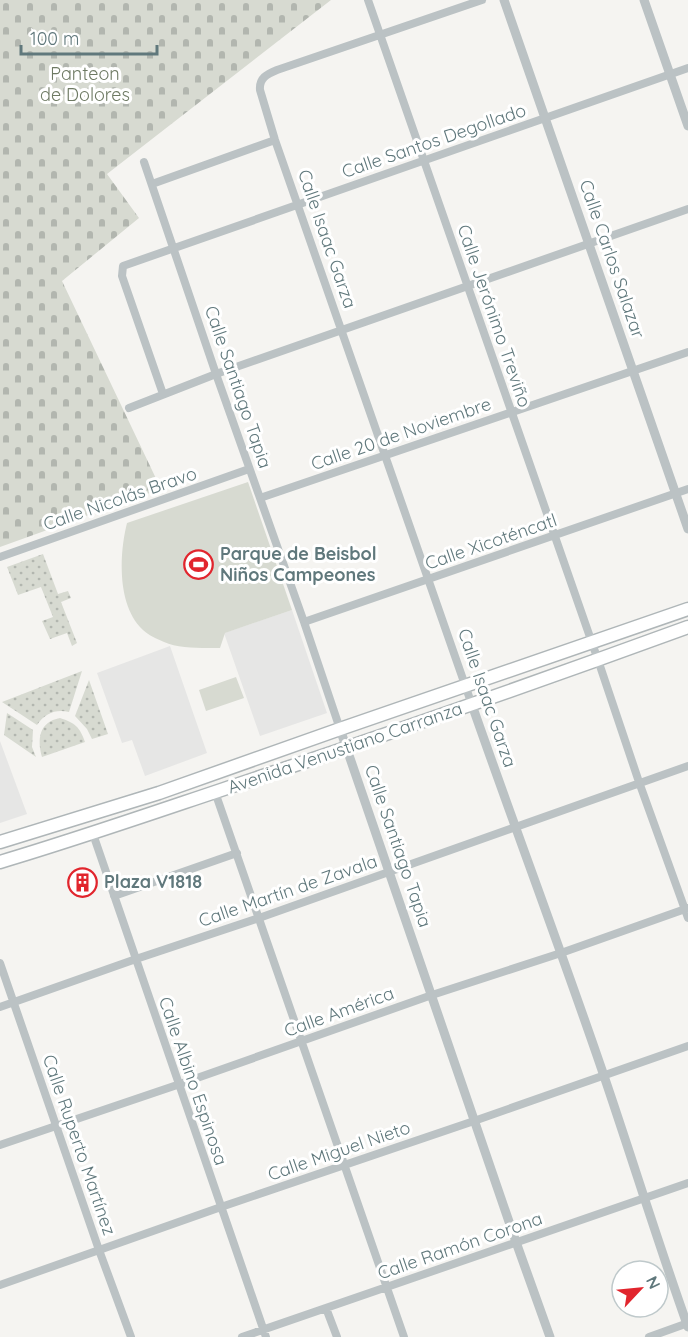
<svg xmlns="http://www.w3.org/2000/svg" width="688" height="1337" viewBox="0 0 688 1337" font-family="Quicksand,sans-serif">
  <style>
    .built { fill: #e6e6e5 }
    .grass { fill: url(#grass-dots) }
    .cemetery { fill: url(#cemetery-stones) }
    .pitch { fill: #d7dad1 }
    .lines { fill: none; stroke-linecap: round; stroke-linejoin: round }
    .primary-casing { stroke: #afb6b8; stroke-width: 15 }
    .minor { stroke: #bbc2c4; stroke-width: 8 }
    .tertiary { stroke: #bbc2c4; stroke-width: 9 }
    .primary { stroke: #fff; stroke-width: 12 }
    .labels { text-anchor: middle; stroke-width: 6; stroke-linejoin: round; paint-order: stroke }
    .park-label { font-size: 18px; fill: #6e7a63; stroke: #fff }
    .street-label { font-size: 18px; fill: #60787c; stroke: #fff }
    .poi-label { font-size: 18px; font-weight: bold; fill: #60787c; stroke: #fff; text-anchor: start }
  </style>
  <defs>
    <pattern id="grass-dots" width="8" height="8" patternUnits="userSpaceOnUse" patternTransform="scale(1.5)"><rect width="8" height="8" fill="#d7dad1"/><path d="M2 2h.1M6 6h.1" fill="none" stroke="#b2b6af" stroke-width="1.8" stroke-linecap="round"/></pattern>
    <pattern id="cemetery-stones" width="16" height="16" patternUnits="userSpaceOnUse" patternTransform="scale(1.5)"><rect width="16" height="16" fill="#d7dad1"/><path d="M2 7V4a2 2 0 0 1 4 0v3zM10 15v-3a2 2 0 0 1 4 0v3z" fill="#b2b6af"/></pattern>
  </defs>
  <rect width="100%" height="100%" fill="#f5f4f1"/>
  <path class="built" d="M292,610L327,713L260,736L224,633Z
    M170,646L207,753L145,776L132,740L122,743L97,673Z
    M0,741L27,814L0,823Z"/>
  <path class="grass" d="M43,554L58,594L68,591L71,598L61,602L77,643L72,646L67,633L50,639L42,621L53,617L41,587L18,595L7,567Z
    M82,671L69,712C56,709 45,713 37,725L2,702Z
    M89,680L108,734L92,739L87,729L75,716Z
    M7,713L33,730L32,747L36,757L4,735Z
    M60,718C75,723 80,727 85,742L42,757C37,739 39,722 60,718Z"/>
  <path class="cemetery" d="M0,0H331L107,174L139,218L62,281L161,489L0,547Z"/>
  <path class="pitch" d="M248,482L292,610L225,633L220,648C203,648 179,649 164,642C157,639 148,635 143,630C117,606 119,555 127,523Z
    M236,677L244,698L206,711L199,690Z"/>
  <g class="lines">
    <defs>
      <path id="primary" d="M0,842L159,793L340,729L688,609
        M0,862C81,838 161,810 242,783C391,733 540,681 688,627"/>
    </defs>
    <use href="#primary" class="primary-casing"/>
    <path class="minor" d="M368,0L598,660L639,782L688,918
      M144,162L216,374L304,622L340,729
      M152,184L275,140
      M163,394L122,276L123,266L688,68
      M129,408L216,374L688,209
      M260,498L688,352
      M0,557L249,469
      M304,622L688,489
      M472,705L275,140L260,90C259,78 267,74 277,70L482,0
      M215,792L404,1337
      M93,834L266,1337
      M114,896L237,853
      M0,963L99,1250L131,1337
      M0,1007L136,959L259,918L688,766
      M0,1145L180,1084L432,995L561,953L688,908
      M0,1285L221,1207L474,1121L688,1046
      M326,1308L337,1337
      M242,1337L688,1183
      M649,1337L688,1323"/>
    <path class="tertiary" d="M504,0L688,529
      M644,0L688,126
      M472,705C515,828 561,950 603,1073C632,1158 658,1243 688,1327
      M340,729L516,1242L550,1337"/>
    <use href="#primary" class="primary"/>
  </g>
  <defs>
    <symbol id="stadium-ring" viewBox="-11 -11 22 22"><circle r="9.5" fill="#fff" stroke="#e1252d" stroke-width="1.5"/><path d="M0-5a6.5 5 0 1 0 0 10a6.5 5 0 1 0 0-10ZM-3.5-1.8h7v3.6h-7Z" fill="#e1252d"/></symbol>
    <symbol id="building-ring" viewBox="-11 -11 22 22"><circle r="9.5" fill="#fff" stroke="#e1252d" stroke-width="1.5"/><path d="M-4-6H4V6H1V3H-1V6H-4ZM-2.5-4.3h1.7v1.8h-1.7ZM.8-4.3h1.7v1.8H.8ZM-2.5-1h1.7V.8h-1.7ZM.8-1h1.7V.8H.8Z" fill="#e1252d"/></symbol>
  </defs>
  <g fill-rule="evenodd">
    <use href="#stadium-ring" x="182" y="548" width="33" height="33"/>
    <use href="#building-ring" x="66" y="866" width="33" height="33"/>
  </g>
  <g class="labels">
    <g class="park-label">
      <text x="85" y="80">Panteon<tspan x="85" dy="21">de Dolores</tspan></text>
    </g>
    <g class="street-label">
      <text transform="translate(434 141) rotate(-19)" y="6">Calle Santos Degollado</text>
      <text transform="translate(327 239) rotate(71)" y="6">Calle Isaac Garza</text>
      <text transform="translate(612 259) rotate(71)" y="6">Calle Carlos Salazar</text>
      <text transform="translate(494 316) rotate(71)" y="6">Calle Jerónimo Treviño</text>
      <text transform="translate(238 387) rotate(71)" y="6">Calle Santiago Tapia</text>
      <text transform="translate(401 434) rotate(-19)" y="6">Calle 20 de Noviembre</text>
      <text transform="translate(120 499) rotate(-19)" y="6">Calle Nicolás Bravo</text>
      <text transform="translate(491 542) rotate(-19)" y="6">Calle Xicoténcatl</text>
      <text transform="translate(487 698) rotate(71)" y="6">Calle Isaac Garza</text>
      <text transform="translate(345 748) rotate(-19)" y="6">Avenida Venustiano Carranza</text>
      <text transform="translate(398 846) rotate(71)" y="6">Calle Santiago Tapia</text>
      <text transform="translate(288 891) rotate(-19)" y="6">Calle Martín de Zavala</text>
      <text transform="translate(339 1012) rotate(-20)" y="6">Calle América</text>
      <text transform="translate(193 1081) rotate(71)" y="6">Calle Albino Espinosa</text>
      <text transform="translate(79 1145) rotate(71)" y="6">Calle Ruperto Martínez</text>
      <text transform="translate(339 1151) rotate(-19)" y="6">Calle Miguel Nieto</text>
      <text transform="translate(460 1246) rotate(-19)" y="6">Calle Ramón Corona</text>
    </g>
    <g class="poi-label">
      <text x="220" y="560">Parque de Beisbol<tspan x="220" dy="21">Niños Campeones</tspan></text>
      <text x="104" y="888">Plaza V1818</text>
    </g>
  </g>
  <g transform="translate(640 1289) rotate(64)"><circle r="28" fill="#ffffff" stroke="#bfc9cb" stroke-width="1.5"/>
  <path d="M0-4.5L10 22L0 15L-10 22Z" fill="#e1252d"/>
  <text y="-9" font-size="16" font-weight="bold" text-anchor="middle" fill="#60787c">N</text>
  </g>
  <path d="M21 45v9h136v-9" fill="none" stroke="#60787c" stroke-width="3"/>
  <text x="30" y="45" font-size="18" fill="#60787c" stroke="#ffffff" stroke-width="4.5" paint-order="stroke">100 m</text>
</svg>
